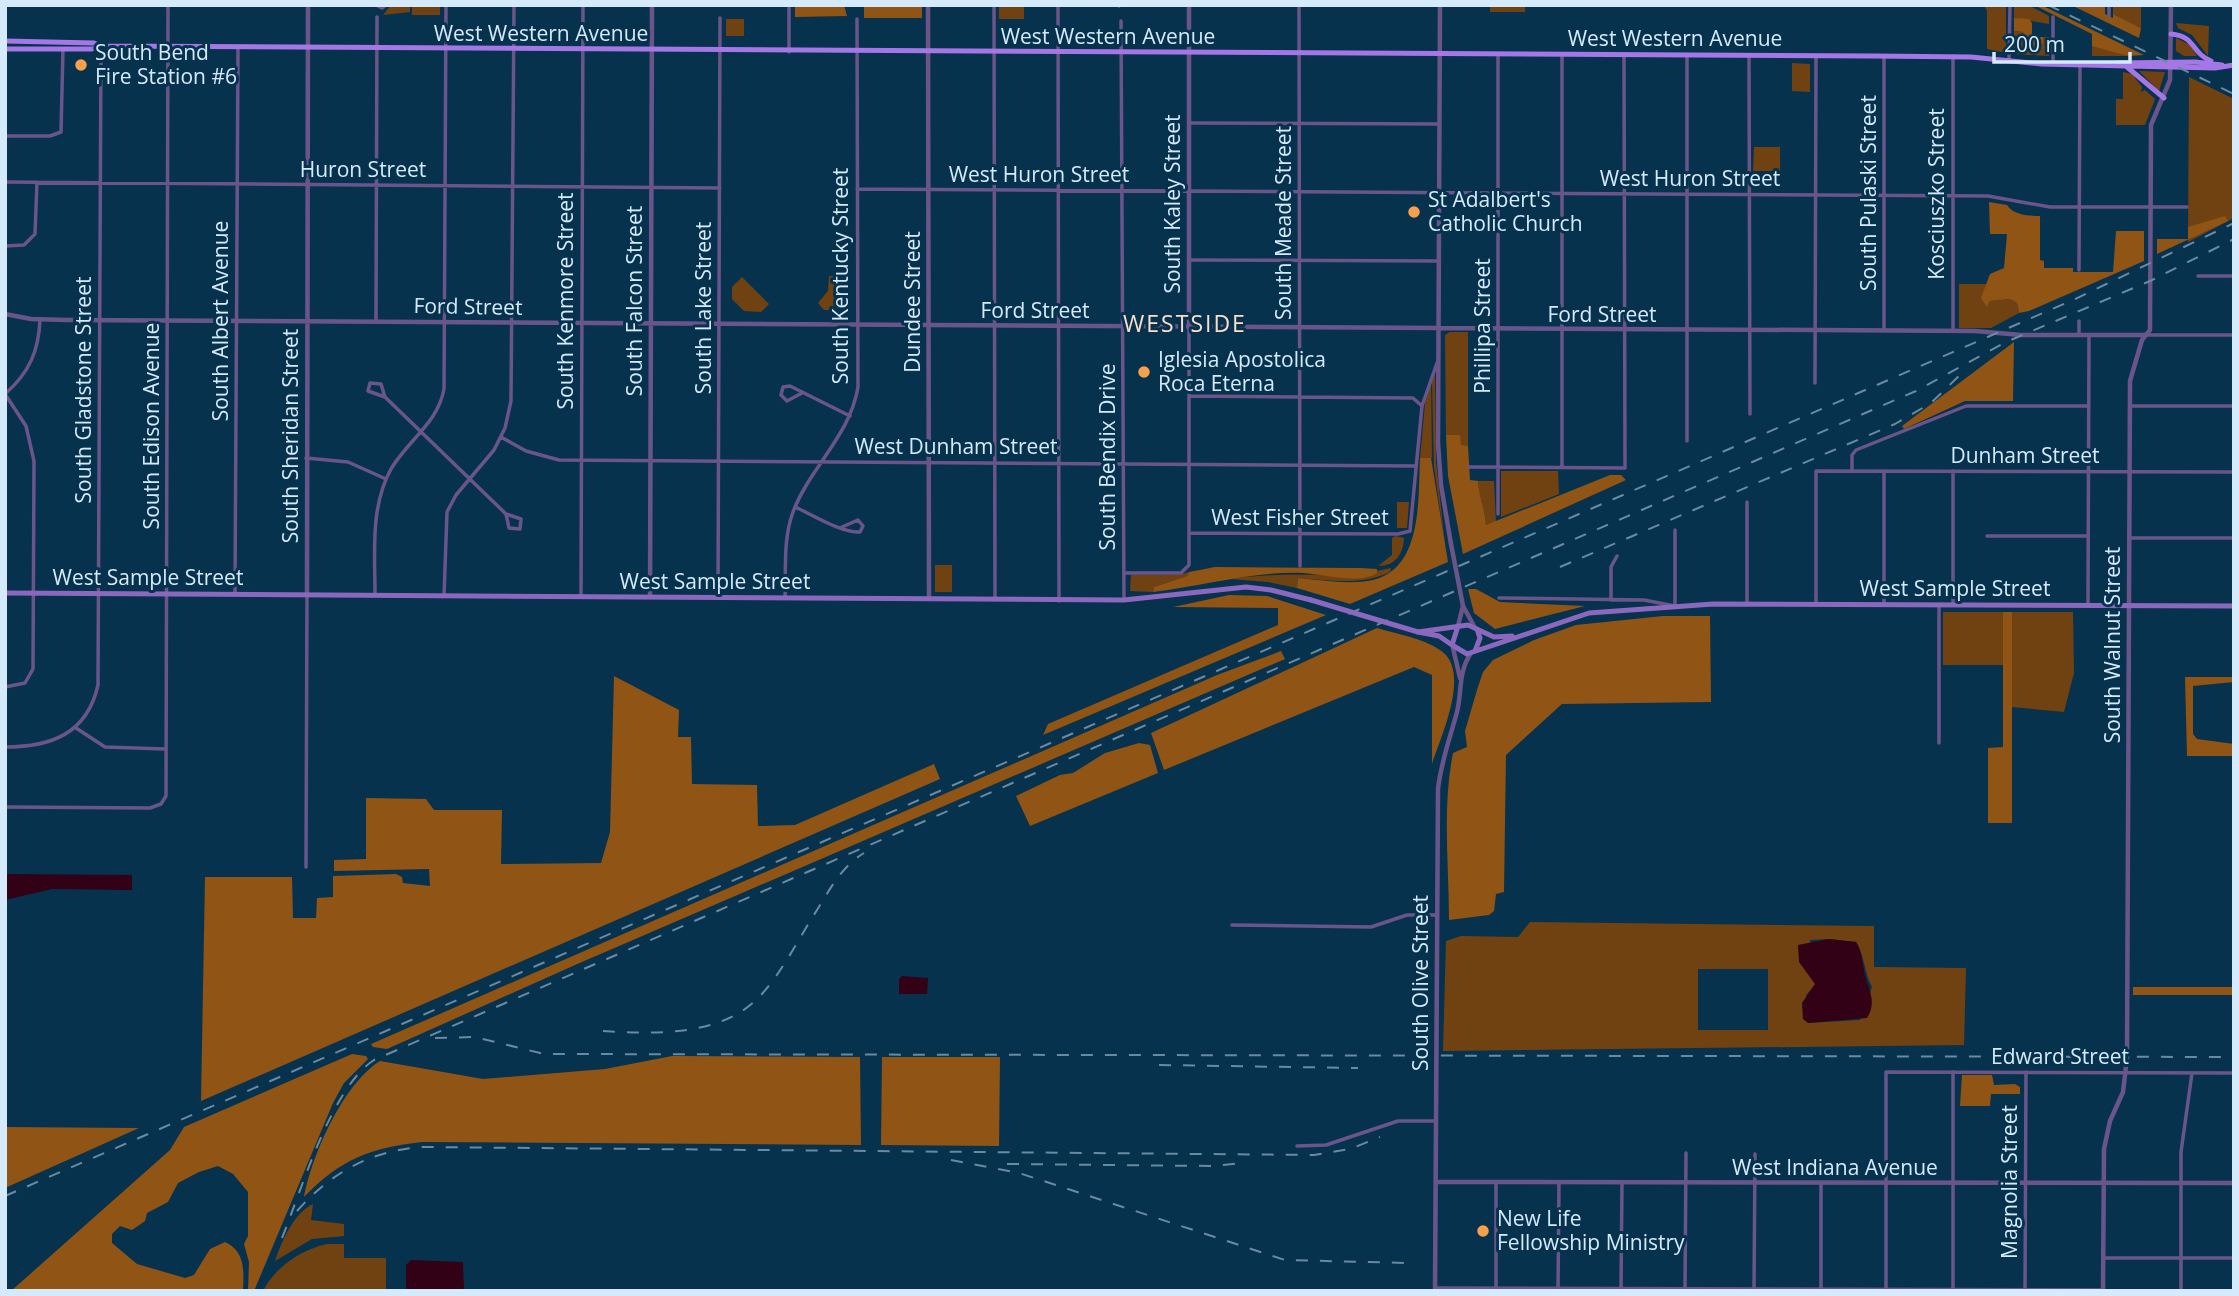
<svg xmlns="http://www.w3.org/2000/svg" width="2239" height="1296" viewBox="0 0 2239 1296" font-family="'Open Sans',sans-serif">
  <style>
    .green { fill: #714211; fill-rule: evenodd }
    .forest { fill: #905414 }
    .water { fill: #320115 }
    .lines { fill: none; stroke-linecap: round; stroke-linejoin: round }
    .minor { stroke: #6a558b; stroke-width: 3.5 }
    .tertiary { stroke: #6a558b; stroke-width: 4.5 }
    .secondary { stroke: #8b68be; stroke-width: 5 }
    .primary { stroke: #a576e6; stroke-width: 5 }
    .rail { stroke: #6a8aa1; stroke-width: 2; stroke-dasharray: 12 12; stroke-linecap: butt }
    .tertiary-bridge { stroke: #6a558b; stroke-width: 4.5 }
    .secondary-bridge { stroke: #8b68be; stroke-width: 5 }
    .poi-dot { fill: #f9a04c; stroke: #07324d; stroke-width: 2.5 }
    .labels { text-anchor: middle; stroke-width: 6; stroke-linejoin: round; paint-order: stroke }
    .street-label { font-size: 21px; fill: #d5eafb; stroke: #07324d }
    .poi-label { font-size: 21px; fill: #d5eafb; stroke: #07324d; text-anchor: start }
    .neighbourhood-label { font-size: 23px; letter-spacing: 2px; fill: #f9dfca; stroke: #07324d }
  </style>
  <rect width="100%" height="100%" fill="#07324d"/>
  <path class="green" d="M391,5H410V12L383,15Z
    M412,5H440V15H412Z
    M999,5H1024V19H999Z
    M1490,5H1525V12H1490Z
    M1984,5H2006V53L1987,49V11Z
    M2014,5H2028L2049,16V24L2014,18Z
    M2113,5H2141V28L2113,14Z
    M726,19H744V36H726Z
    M2176,23L2209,26L2208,56L2192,35L2178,28Z
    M2014,31L2023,32V42L2043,44V37H2049V56L2014,54Z
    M2176,38L2190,45L2197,56H2184L2176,51Z
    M2092,46C2103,46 2117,52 2128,56H2092Z
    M1792,63L1810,64V92L1792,91Z
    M2139,71L2165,72L2159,91Z
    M2123,72L2132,74L2142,87L2141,92L2145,90L2155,99L2145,125H2116V99H2123Z
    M2189,77L2234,99V218L2188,242Z
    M1754,147H1780V171H1753Z
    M829,276H842V303L835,310H824L818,303L828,291Z
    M742,277L769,304L761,312L744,311L732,299V287Z
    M1959,284H1988L1987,307L1990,301L2010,299L2017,303L2019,313L1991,328H1959Z
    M1450,332H1468V446H1461L1459,435H1446L1445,335Z
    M1435,373L1436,462L1445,545L1434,467L1432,382Z
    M1431,383L1432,458H1420L1425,404Z
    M1501,471H1558L1559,494L1501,517Z
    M1478,481H1494L1496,523L1486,525C1485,507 1479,499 1478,481Z
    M1397,502H1409L1407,528H1397Z
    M1395,536L1404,538C1403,555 1395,566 1378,566L1392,555V538Z
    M935,565H952V592H935Z
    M1391,568L1390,572C1361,586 1330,580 1298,578L1297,588L1268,582L1231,579C1285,570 1343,580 1391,568Z
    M1189,572L1187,576L1154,587L1153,592L1130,591L1131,575H1179Z
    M1943,612H2003V665H1943Z
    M2012,612H2073L2074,673L2064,712L2012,707Z
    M1530,922L1874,926V967L1966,968L1964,1045L1443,1051L1446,941L1461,936L1518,937ZM1829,939L1856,942C1865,957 1864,972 1872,987L1860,1020L1808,1023L1806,995L1815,985L1810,940ZM1698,969H1768V1030H1698Z
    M313,1204L311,1220L344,1224V1236L312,1239L275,1261C282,1241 293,1214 313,1204Z
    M327,1244H344V1258H386V1291H263C276,1266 301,1250 327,1244Z"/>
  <path class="forest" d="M795,5H844L847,16L795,17Z
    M922,5V18H864V7Z
    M2034,5H2041L2144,55L2128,56L2092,46V34Z
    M2071,5H2105V14L2113,18V14L2141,28L2139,38Z
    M2014,18L2029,19L2032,23V37H2043V44L2026,45L2023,32L2014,31Z
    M1989,202L2007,205C2013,215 2029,216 2040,216V260L2044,261V268H2073V272H2113L2116,231H2144V261L2029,311L2019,313L2017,303L2010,299L1990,301L1987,307L1981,298L1990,274L2004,268L2007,234H1990Z
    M2225,216L2228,221L2157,254V239H2188V227Z
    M2014,342L2013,401H1965L1904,429L1902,426Z
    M1446,435H1460L1461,445L1468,446L1470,480L1478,481C1479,497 1485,508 1486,525L1610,475H1621L1626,480L1463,554L1448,476Z
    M1420,458H1431L1448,562L1350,604L1297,588L1298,578C1322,580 1349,585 1373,580C1423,568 1418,498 1420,458Z
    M1215,567L1361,568L1377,569V573C1359,585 1324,574 1303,573C1253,571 1203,586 1153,592L1154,587L1187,576L1189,572Z
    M1468,589H1476L1500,602L1585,606L1495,629L1474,613Z
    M1229,595L1267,596L1326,615L1043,735L1048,724L1278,625V608L1173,607Z
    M2003,612H2012V823H1988V748L2003,747Z
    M1663,616H1710L1711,702L1562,704L1506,755L1504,892L1496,894L1494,911L1489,915L1449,920C1449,865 1442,807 1453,753L1467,747L1465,731L1477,690L1483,672L1493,660L1534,640L1576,625Z
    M1377,628C1397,634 1422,638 1440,650C1472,670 1441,736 1432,764V675L1414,667L1164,770L1151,733Z
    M1281,651L1285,659L575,965L387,1049L373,1047L371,1044L1217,675Z
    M614,676L679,710L678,737H691L692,784L757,785L758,826L795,825L934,764L940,779L201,1101L205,877H292L293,918H316L317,898L333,897V876L396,874L402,877L403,883L430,886L429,869L334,871V860L366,859V798L426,799L434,810H502L501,864L601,863L610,832Z
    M2185,677H2234V682L2193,686V734L2197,739L2234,744V756H2187Z
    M1139,743L1150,745L1158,773L1030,826L1016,796L1060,775L1073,773L1105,753Z
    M2133,987H2234V995H2133Z
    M352,1054L366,1056L368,1059L344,1083L333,1103L254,1291H248L249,1262L244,1244L248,1236V1192L233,1174L218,1166L199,1172L178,1183L168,1202L147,1213L145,1221L132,1230L120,1226L112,1234V1243L137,1264L185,1278L194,1275L210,1249L225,1242C245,1251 244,1270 243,1291H11L170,1150L184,1127Z
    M672,1056L860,1057L861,1145L422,1142C370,1148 341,1159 304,1197C312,1155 343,1084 380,1061L483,1079L605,1069Z
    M882,1057H1000L999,1146L881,1145Z
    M1962,1075H1992L1994,1085L2015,1084L2020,1087V1094H1991L1990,1106H1960Z
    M5,1127L139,1128L5,1188Z"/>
  <path class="water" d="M5,874L132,875V890L52,889L5,900Z
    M1829,939L1856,942C1863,953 1862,963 1865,975C1869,990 1877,1002 1867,1018L1808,1023L1803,1019L1802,1003L1815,984L1799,962L1798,945Z
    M902,976L928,978L927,994H899V979Z
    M411,1260L463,1262L464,1291H406V1265Z"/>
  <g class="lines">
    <path class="minor" d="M376,5L382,8L386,5
      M994,5L995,598
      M1058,5L1059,601
      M1299,5L1300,566
      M1119,6L1120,5
      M2109,16V5
      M1121,21L1124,600
      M789,52V5
      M1687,55V441
      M1749,55L1750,414
      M2009,61L2010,5
      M2053,63V17
      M1189,123L1439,124
      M5,136H50L61,132L63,49
      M5,182L720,188
      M857,189L1988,196L2050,207H2187
      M5,246L24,245L35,234L37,182
      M1189,260L1439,261
      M2079,270L2080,64
      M2198,276H2234
      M376,322L377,17
      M1884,330V56
      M1953,331V56
      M2079,335V321
      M2145,335H2234
      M1815,383L1816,57
      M802,393L787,401L781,395L783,387L790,386L850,416
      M5,394L26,426L34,461L33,669L25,683L5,687
      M5,394C29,373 39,351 40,319
      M1190,396L1413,398L1422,406
      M385,397L368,391L370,383L381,384L385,397L506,514L521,519L520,529L509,528L506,514
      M2130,406H2234
      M501,437L526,451L559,460L1416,466
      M306,458L348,462L386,479
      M1469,467L1625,468L1624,54
      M1562,468V54
      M1852,471V455L1856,450L1966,406H2089
      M1953,471V605
      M1747,502V604
      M795,507C813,515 841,533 860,532L863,526L858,520L842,527
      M1498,514V54
      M1189,533L1398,534L1410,531L1422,406L1437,363
      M1987,536H2088
      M2129,538H2234
      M1124,573H1181L1189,565V328
      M235,594L238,48
      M375,595C375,553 370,507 391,469C408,440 438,423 444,389L446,5
      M444,596L447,512L456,495L494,450L505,428L511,401L514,5
      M581,597L583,5
      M718,598L720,18
      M785,598C786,569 783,539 793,512C810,467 850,436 858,387L857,19
      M1499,598L1644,600L1675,606V530
      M1611,600V567L1617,556
      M1816,604V471L2234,472
      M1884,604V471
      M1939,605V743
      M2088,605L2089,336
      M76,728L105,747L165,749
      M5,747C51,747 87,734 98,685L101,46
      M5,807L150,808L161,804L166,796L168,5
      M306,867L307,595
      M1232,925L1371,927L1407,915H1437
      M1297,1146L1326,1145L1398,1121H1436
      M2103,1258H2234
      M1435,1288L2103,1290
      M1496,1289V1182
      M1621,1289L1622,1183
      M1754,1289L1755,1154
      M1821,1289V1183
      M1953,1290V1072
      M1558,1291L1559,1182
      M1685,1291L1686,1153
      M1886,1291V1072L2234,1073
      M2025,1291L2026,1072
      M2181,1291V1152L2192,1073"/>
    <path class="tertiary" d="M928,5L929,599
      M1189,5V328
      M1440,5L1438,443L1441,485L1451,544
      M5,314L31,319L67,320L1975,331L2021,335H2145
      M307,595L308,5
      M650,597L652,5
      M1463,606L1474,626
      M1458,626L1463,606
      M1453,648L1460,678
      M1436,1182L2234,1183
      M1435,1291L1438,789C1441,762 1450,738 1457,712C1462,692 1458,672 1471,653
      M2103,1291L2104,1149L2110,1121L2123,1092L2127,1058L2130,381L2142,340L2150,330L2151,125L2170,80L2171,5"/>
    <path class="secondary" d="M5,593L1124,600L1246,587L1271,590L1311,600
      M1458,626L1452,645L1467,654L1589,613L1713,604L2234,606
      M1418,632L1468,625L1494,637L1512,636
      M1418,632L1439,636L1452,645
      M1475,651L1480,638L1477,629"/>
    <path class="primary" d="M2171,34C2196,36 2191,53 2211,61
      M5,41L94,43L101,46
      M5,49H92L101,46L1874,56L1971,57L2042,64L2215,68L2234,65
      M2117,63L2195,62L2222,65
      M2127,67L2164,98"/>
    <path class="rail" d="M2048,5L2234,94
      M1560,567L1895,424L1931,403L1963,372
      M603,1031C655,1034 723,1037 761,995C783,971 799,938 817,910C830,889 842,866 864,853
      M435,1038L475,1037L544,1054L2234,1057
      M1159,1065L1358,1068
      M951,1160L1019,1173L1285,1260L1408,1263
      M1007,1164L1213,1166L1241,1163
      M5,1196L2073,300L2234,223
      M297,1211C332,1172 370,1151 422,1147L1314,1155L1350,1149L1380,1137
      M282,1238C302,1189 331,1088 374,1060L1916,391L2006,342L2150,281L2234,239"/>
    <path class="tertiary-bridge" d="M1451,544L1463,606"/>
    <path class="secondary-bridge" d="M1311,600L1418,632"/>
  </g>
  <g class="poi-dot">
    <circle cx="81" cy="65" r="7"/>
    <circle cx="1414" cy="212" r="7"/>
    <circle cx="1144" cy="372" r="7"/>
    <circle cx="1483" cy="1231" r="7"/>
  </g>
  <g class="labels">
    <g class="street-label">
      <text x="541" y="41">West Western Avenue</text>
      <text x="1108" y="44">West Western Avenue</text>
      <text x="1675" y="46">West Western Avenue</text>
      <text x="363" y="177">Huron Street</text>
      <text x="1039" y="182">West Huron Street</text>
      <text x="1690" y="186">West Huron Street</text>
      <text transform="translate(1869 193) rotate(-90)" y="7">South Pulaski Street</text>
      <text transform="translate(1937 194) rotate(-90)" y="7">Kosciuszko Street</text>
      <text transform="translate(1173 204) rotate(-90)" y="7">South Kaley Street</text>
      <text transform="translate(1284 223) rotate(-90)" y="7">South Meade Street</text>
      <text transform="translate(841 276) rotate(-90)" y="7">South Kentucky Street</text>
      <text transform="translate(566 301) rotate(-90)" y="7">South Kenmore Street</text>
      <text transform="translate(635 301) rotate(-90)" y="7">South Falcon Street</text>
      <text transform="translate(913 302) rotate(-90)" y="7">Dundee Street</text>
      <text transform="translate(468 307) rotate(1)" y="7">Ford Street</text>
      <text transform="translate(704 308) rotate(-90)" y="7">South Lake Street</text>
      <text x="1035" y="318">Ford Street</text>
      <text x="1602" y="322">Ford Street</text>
      <text transform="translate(221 321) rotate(-90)" y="7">South Albert Avenue</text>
      <text transform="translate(1483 326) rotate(-90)" y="7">Phillipa Street</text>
      <text transform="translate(84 390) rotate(-90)" y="7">South Gladstone Street</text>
      <text transform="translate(152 426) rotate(-90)" y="7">South Edison Avenue</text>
      <text transform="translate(291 436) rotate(-90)" y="7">South Sheridan Street</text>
      <text x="956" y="454">West Dunham Street</text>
      <text x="2025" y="463">Dunham Street</text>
      <text transform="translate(1108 457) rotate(-90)" y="7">South Bendix Drive</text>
      <text x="1300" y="525">West Fisher Street</text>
      <text x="148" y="585">West Sample Street</text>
      <text x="715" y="589">West Sample Street</text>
      <text x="1955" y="596">West Sample Street</text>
      <text transform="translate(2113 645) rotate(-90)" y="7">South Walnut Street</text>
      <text transform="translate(1421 983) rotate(-90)" y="7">South Olive Street</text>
      <text x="2060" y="1064">Edward Street</text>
      <text x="1835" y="1175">West Indiana Avenue</text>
      <text transform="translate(2010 1182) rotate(-90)" y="7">Magnolia Street</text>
    </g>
    <g class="poi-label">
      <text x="95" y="60">South Bend<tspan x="95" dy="24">Fire Station #6</tspan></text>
      <text x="1428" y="207">St Adalbert's<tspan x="1428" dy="24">Catholic Church</tspan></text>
      <text x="1158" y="367">Iglesia Apostolica<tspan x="1158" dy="24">Roca Eterna</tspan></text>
      <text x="1497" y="1226">New Life<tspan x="1497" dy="24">Fellowship Ministry</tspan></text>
    </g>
    <g class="neighbourhood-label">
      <text x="1185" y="332">WESTSIDE</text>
    </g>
  </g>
  <rect width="2239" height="1296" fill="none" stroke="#d5eafb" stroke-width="14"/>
  <path d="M1994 52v10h136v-10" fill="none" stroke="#d5eafb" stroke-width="3.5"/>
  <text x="2004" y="52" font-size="21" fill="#d5eafb" stroke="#07324d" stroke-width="5" paint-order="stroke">200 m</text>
</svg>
